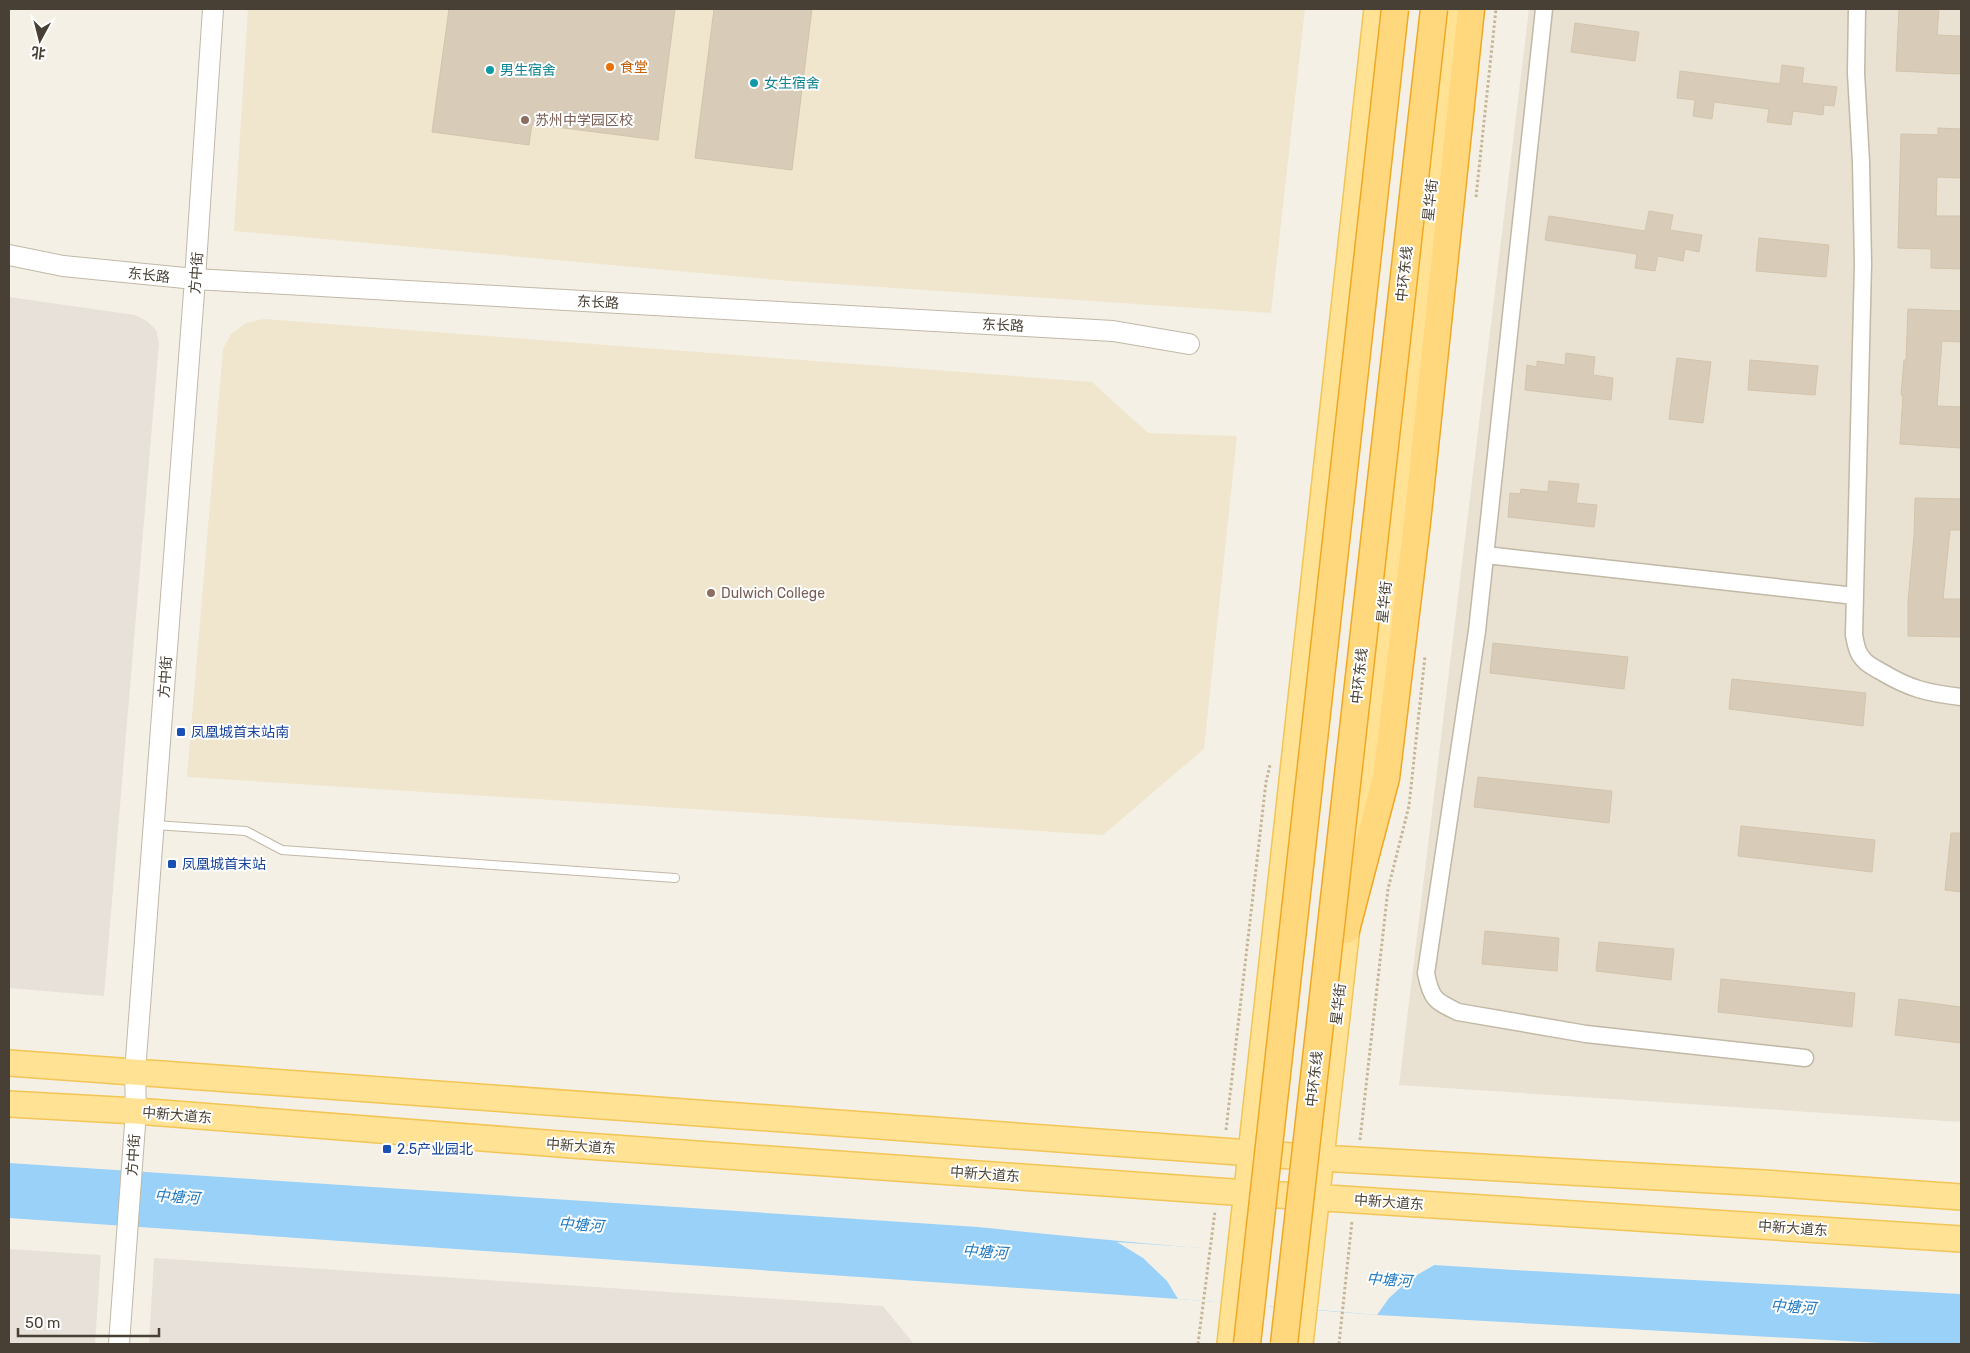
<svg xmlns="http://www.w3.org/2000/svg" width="1970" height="1353" viewBox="0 0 1970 1353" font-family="Rubik,'Noto Sans SC',sans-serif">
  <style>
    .residential { fill: #e9e2d2 }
    .industrial { fill: #e7e1da }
    .education { fill: #efe6cd }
    .water { fill: #9ad1f9 }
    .pier { fill: #f5f0e5 }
    .building { fill: #d8ccb9; stroke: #d3c4ab }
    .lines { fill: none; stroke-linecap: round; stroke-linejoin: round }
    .service-casing { stroke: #c1b8a6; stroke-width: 10 }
    .minor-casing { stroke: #c1b8a6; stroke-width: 19 }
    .tertiary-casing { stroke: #c1b8a6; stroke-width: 22 }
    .primary-casing { stroke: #f2c556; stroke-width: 28 }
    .trunk-casing { stroke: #efa824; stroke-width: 29 }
    .path { stroke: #c5b596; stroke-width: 3; stroke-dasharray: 2.5 2.5; stroke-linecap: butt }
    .service { stroke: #fff; stroke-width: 8 }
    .minor { stroke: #fff; stroke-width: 16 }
    .tertiary { stroke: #fff; stroke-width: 20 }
    .primary { stroke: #ffe294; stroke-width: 25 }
    .trunk { stroke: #ffd87d; stroke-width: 26 }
    .trunk-bridge-casing { stroke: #efa824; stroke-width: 29; stroke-linecap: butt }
    .trunk-bridge { stroke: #ffd87d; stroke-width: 26 }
    .food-dot { fill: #e8710a; stroke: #fff; stroke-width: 2 }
    .culture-dot { fill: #0f9aa8; stroke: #fff; stroke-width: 2 }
    .education-dot { fill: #8d6e63; stroke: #fff; stroke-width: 2 }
    .transit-dot { fill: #1a4fb4; stroke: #fff; stroke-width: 2 }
    .labels { text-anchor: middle; stroke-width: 4; stroke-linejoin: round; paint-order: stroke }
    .food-label { font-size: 14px; fill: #c56008; stroke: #fff; text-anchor: start }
    .culture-label { font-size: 14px; fill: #0d838f; stroke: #fff; text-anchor: start }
    .education-label { font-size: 14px; fill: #785e54; stroke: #fff; text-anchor: start }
    .street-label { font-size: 14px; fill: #484034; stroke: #fff }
    .transit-label { font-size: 14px; fill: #164399; stroke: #fff; text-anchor: start }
    .water-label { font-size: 15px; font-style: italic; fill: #207ac0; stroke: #fff }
  </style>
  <rect width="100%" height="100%" fill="#f5f0e5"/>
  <path class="residential" d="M1529,9H1961V1122L1399,1085Z"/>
  <path class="industrial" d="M9,297L135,315L147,321L156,330L159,343L104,996L9,988Z
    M9,1249L101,1255L95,1344H9Z
    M154,1258L883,1306L914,1344H149Z"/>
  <path class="education" d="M248,9H1305L1271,313L790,281L234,231Z
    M264,319L1092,382L1148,433L1237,436L1204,749L1103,835L187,777L223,349L231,334L246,323Z"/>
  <path class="water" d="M9,1163L978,1227C1304,1262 1633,1277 1961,1294V1344H1899L1377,1315L1178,1299L9,1218Z"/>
  <path class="pier" d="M1117,1242L1436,1264L1410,1279L1389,1298L1377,1315L1343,1312L1178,1299L1167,1281L1143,1258Z"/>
  <path class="building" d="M449,9H675L658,140L532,124L529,145L432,132Z
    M714,9H812L792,170L695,158Z
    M1899,9H1939L1937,35L1961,36V74L1896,71Z
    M1575,23L1639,32L1635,61L1571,52Z
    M1782,65L1804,68L1802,83L1837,87L1834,106L1824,105L1823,115L1793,111L1791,125L1767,122L1769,109L1714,102L1712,119L1693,116L1695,100L1677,98L1680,71L1780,84Z
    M1938,128L1961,129V178L1937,177L1936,216H1961V269L1931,268V249L1898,248L1901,134L1938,135Z
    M1649,211L1673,215L1670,230L1702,235L1699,252L1685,249L1683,261L1658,256L1655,271L1635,268L1637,254L1545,240L1549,216L1645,231Z
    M1759,238L1829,245L1826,277L1756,271Z
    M1908,309L1961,311V342L1942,341L1937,406L1961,407V448L1900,444L1903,395H1901L1904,360H1906Z
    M1566,353L1595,357L1593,375L1613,378L1611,400L1525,390L1527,365L1537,367V361L1565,365Z
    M1677,358L1711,362L1703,423L1669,419Z
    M1750,360L1818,366L1815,395L1748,390Z
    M1549,481L1579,484L1576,503L1597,505L1594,527L1508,517L1510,493L1520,494L1521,489L1548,492Z
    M1915,498L1961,499V530H1950L1943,599H1961V637L1908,636V601L1914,536Z
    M1493,643L1628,657L1624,689L1490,673Z
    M1732,679L1866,693L1863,726L1729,709Z
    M1478,777L1612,791L1609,823L1474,807Z
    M1741,826L1875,840L1872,872L1738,856Z
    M1951,833H1961V892L1945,890Z
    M1485,931L1559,938L1557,971L1482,964Z
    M1599,942L1674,949L1671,980L1596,971Z
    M1721,979L1855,993L1852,1027L1718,1012Z
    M1899,999L1961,1007V1043L1895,1035Z"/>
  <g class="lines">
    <defs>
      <path id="service" d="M154,825L246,831L282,850L675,878"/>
      <path id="minor" d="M1544,9L1477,631L1426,973C1431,999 1435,1001 1458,1012L1586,1034L1805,1058
        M1857,9L1856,73L1861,162L1863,264L1854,635C1856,645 1857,653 1864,660C1868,665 1875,668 1880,671C1910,689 1927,693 1961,697
        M1486,555L1855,596"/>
      <path id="tertiary" d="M9,255L63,266L195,279L1113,331L1189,344
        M119,1344L136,1111L135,1072L195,279L213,9"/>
      <path id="primary" d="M1353,870L1451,9
        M9,1063L1320,1158L1764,1183L1961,1197
        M9,1104L136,1111L572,1145L1218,1191L1961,1239
        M1230,1344L1377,9
        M1300,1344L1349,909"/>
      <path id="trunk" d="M1346,930L1386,778L1417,522L1471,9"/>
    </defs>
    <use href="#service" class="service-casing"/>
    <use href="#minor" class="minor-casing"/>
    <use href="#tertiary" class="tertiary-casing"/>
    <use href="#primary" class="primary-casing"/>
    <use href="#trunk" class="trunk-casing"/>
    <path class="path" d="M1476,197L1496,9
      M1226,1130L1266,782L1270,765
      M1360,1140L1388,889L1409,806L1425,656
      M1198,1344L1215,1211
      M1339,1344L1352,1221"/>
    <use href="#service" class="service"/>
    <use href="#minor" class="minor"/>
    <use href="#tertiary" class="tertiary"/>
    <use href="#primary" class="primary"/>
    <use href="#trunk" class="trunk"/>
    <defs>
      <path id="trunk-bridge" d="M1247,1344L1395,9
        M1284,1344L1434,9"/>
    </defs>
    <use href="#trunk-bridge" class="trunk-bridge-casing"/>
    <use href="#trunk-bridge" class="trunk-bridge"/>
  </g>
  <circle class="food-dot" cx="610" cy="67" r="5"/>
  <g class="culture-dot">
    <circle cx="490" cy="70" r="5"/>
    <circle cx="754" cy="83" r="5"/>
  </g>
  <g class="education-dot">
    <circle cx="525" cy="120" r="5"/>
    <circle cx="711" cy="593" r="5"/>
  </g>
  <g class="transit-dot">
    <rect x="176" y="727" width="10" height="10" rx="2.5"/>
    <rect x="167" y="859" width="10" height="10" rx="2.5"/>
    <rect x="382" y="1144" width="10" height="10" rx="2.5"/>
  </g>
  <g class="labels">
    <g class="food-label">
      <text x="620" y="72">食堂</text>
    </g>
    <g class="culture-label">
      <text x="500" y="75">男生宿舍</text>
      <text x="764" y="88">女生宿舍</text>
    </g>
    <g class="education-label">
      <text x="535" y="125">苏州中学园区校</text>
      <text x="721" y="598">Dulwich College</text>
    </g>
    <g class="street-label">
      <text transform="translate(1430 200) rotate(-84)" y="5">星华街</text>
      <text transform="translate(196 273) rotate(-86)" y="5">方中街</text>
      <text transform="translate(1404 274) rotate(-84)" y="5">中环东线</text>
      <text transform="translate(149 275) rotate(6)" y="5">东长路</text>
      <text transform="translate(598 302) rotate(3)" y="5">东长路</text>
      <text transform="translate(1003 325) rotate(3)" y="5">东长路</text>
      <text transform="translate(1384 602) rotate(-84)" y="5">星华街</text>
      <text transform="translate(1359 676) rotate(-84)" y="5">中环东线</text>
      <text transform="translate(165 677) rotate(-86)" y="5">方中街</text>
      <text transform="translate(1338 1004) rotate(-83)" y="5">星华街</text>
      <text transform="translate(1314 1079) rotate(-84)" y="5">中环东线</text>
      <text transform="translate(177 1115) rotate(5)" y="5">中新大道东</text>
      <text transform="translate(581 1146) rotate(4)" y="5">中新大道东</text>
      <text transform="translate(133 1155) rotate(-86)" y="5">方中街</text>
      <text transform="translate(985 1174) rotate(4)" y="5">中新大道东</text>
      <text transform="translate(1389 1202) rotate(4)" y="5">中新大道东</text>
      <text transform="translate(1793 1228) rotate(4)" y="5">中新大道东</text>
    </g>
    <g class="transit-label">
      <text x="191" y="737">凤凰城首末站南</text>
      <text x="182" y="869">凤凰城首末站</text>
      <text x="397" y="1154">2.5产业园北</text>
    </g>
    <g class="water-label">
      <text transform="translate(177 1197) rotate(4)" y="5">中塘河</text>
      <text transform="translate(581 1225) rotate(4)" y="5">中塘河</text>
      <text transform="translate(985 1252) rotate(4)" y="5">中塘河</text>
      <text transform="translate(1389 1280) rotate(4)" y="5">中塘河</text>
      <text transform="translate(1793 1307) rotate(4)" y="5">中塘河</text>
    </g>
  </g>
  <rect width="1970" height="1353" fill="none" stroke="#484034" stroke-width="20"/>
  <g transform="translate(40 40) rotate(187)" stroke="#ffffff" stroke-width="4" paint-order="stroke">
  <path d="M0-4L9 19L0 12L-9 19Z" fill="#484034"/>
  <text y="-8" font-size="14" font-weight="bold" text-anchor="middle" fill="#484034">北</text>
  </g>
  <path d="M18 1328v8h141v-8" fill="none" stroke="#484034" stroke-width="2.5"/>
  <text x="25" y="1328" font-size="15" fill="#484034" stroke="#ffffff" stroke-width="4" paint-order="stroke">50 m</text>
</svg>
